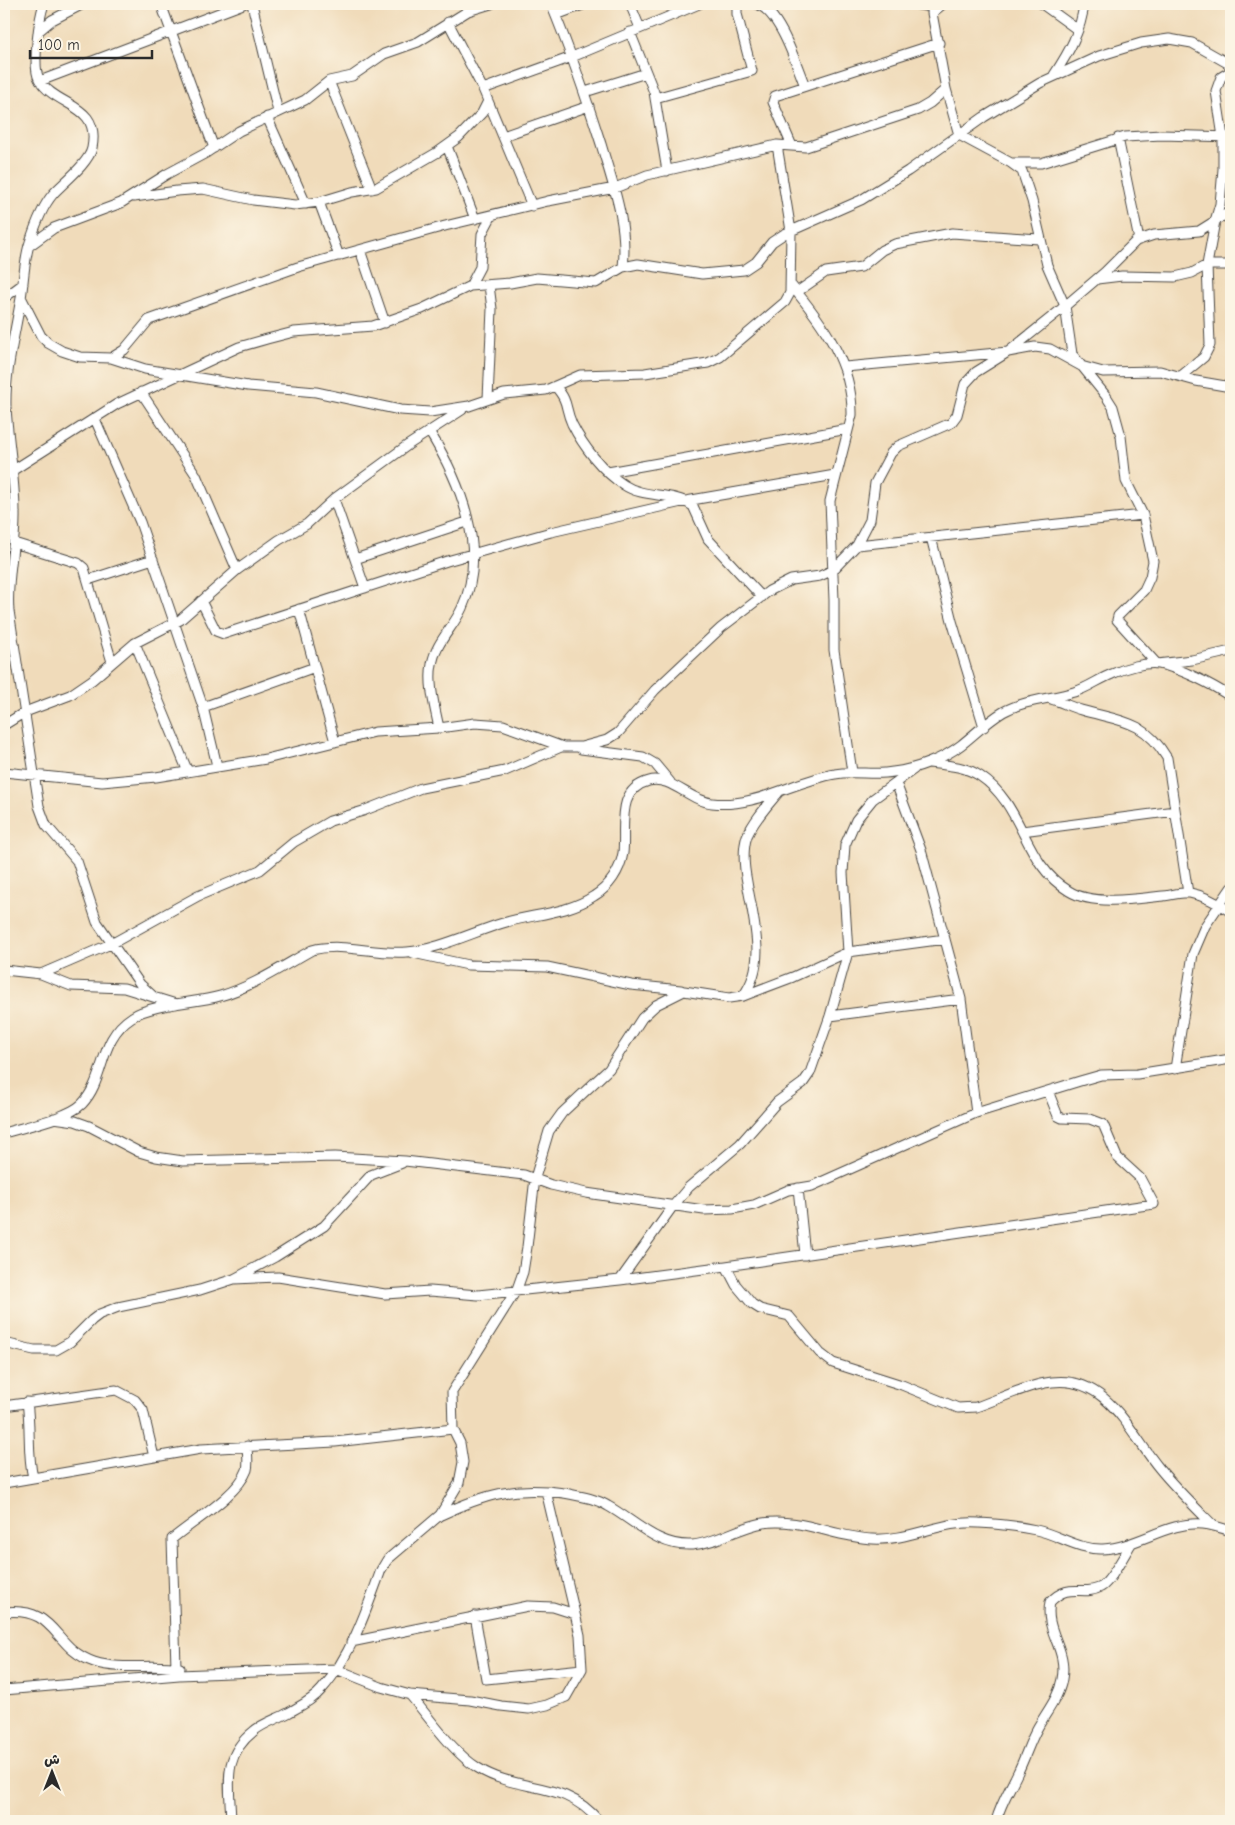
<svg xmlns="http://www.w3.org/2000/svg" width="1235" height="1825" viewBox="0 0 1235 1825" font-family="'Comic Neue','Playpen Sans Arabic',sans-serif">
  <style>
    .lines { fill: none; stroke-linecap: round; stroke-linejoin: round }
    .minor-casing { stroke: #494540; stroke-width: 11 }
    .minor { stroke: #fff; stroke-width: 9 }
  </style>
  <rect width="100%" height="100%" fill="#fcf5e5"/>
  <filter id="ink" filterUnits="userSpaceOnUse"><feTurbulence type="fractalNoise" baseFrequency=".02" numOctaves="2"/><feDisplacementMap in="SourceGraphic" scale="10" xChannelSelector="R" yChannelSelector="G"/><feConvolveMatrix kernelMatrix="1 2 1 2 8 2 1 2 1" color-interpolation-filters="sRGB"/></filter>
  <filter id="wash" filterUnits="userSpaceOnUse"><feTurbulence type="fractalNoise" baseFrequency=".0096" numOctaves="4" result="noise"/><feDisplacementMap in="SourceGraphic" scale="20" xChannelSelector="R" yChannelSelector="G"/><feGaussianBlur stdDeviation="1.12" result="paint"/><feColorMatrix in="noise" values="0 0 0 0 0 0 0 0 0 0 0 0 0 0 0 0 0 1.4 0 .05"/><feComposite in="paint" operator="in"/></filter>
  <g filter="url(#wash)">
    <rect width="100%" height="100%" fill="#f0dbba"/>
  </g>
  <g filter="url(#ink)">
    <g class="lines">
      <defs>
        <path id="minor" d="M44,4C39,18 32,66 39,79C55,108 101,102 92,148C89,163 63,183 53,194C42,207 35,226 30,242C24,259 24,280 21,298C15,334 5,371 6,407C8,442 15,477 15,513C16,546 6,578 9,611L39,806L46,825L77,861L97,922L140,984L154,997
          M161,4L214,148
          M252,4L278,112
          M551,4C570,50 586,97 601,144C613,185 628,224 623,267
          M630,4L640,28
          M757,4C780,12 796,64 805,86
          M914,4L936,8
          M943,4L932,13L946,89L959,135L1011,163L1022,171L1032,201L1047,265L1065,306L1072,354L1106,396L1113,407L1121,436L1126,481L1143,515L1153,561L1150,577L1144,590L1118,616L1117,620L1157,664L1192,660L1231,651
          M1042,4L1078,30
          M556,15L585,4
          M448,22L483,89L532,206
          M40,30L52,20L83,4
          M630,32L654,92L667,171
          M1054,75C1069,52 1081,31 1084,4
          M40,81L243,4
          M329,81L372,189
          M483,89L572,57L699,4
          M585,92L646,73
          M655,98L752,71L737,14V4
          M267,117L306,204
          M503,136L589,106
          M1118,138L1139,240
          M447,146L475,219
          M792,146L773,102L775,96L939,43
          M1012,163H1041L1125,137L1162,135L1231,137
          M134,197L177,191L203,189L253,200L295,205L319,202L352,192L376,188L438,152L459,137L482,113L488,101
          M319,202L339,256
          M29,246L54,228L121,203L167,174L206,153L239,131L305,100L329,81L352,76L384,54L418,42L468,11L491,4
          M360,250L385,323
          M1097,279L1122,276L1175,277L1192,273L1207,265H1231
          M791,285C822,322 853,364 852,415L830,501L834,600V650L852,772
          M470,286L480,267L482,234L492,215
          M797,292L826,272L861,267L882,250L895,244L952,233L1039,239
          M21,297L41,336L48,343L62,351L80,357L111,358L124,350L149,320L298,267L445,226L548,201L615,188L647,175L777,145L806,147L918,110L930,103L946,89
          M4,298L23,284
          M111,358L145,369L248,386L316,392L400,410L430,412L469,406L504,394L546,390L580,375L645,373L708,363L720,357L785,302L790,293L791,231L777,145
          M845,367L1008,352L1035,347L1050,349L1081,366L1103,372L1160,371L1196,381L1231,387
          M1181,376L1204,357L1210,345L1207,265L1215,221L1220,204L1223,169V137L1216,91L1221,77L1231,71
          M555,386C570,403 564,407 572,424C583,446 603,472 624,485C645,499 672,491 693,506L708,539L762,597
          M141,392L196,475L237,570
          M488,399L492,309L489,285
          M95,419L140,522L203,707L217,766
          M429,431C460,481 489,550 462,608C453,628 436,642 432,664C428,684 435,708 439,728
          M608,472L848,429
          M4,476L117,404L239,347L267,339L294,332L373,326L422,309L470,286L510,283L537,278L596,283L623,267L638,264L702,274L744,270L756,262L772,242L784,234L861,200L908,171L984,117L1040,83L1099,56L1141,43L1169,39L1192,43L1231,65
          M334,499L365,588
          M931,537L952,621L984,727
          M14,543L78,563L84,568L112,662
          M857,545L1143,515
          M355,559L467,522
          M88,580L153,559
          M201,601L216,631L224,634L447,561L551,532L686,501L835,475
          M299,609L335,742
          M135,643L188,772
          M1051,699C1061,702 1071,707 1081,710C1119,721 1144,719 1167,758L1188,893
          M203,707L315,667
          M4,725L25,712L70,695L92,680L135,643L180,620L237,570L279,540L307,524L334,499L408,445L462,410
          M581,749L643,757L655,764L670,782
          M929,763C946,765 965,766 980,776C1025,806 1022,863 1069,891C1093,906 1137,899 1163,896C1172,895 1182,892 1190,893C1206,896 1218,903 1231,912
          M4,772L102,782L156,777L266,759L375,732L439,728L475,723L503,725L563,747
          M896,783L921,850L961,999L976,1113
          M1022,831L1175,811
          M413,953L468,965L547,967L631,985L681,990
          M4,970L41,974L71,986L124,988L176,1004
          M41,974L113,943L198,896L260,870L294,842L330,821L363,811L421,788L505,771L561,747H581L607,740L618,733L655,690L721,628L769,591L791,580L820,576L833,570L857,545L870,520L875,483L891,453L898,446L951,423L957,415L965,384L976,372L1008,352L1058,312L1105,272L1136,241L1154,235L1199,231L1231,211
          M743,996C768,963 753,920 747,882C744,867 742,851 747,836C754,820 767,806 778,793
          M830,1016L961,999
          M1175,1069L1193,954L1205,926L1231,888
          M54,1118L75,1121L89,1126L139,1152L156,1157L183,1161L335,1157L405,1161L524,1175L551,1185L586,1193L704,1210L732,1209L754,1205L788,1190L812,1186L976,1113L1080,1081L1101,1075L1137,1074L1231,1059
          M4,1133C23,1127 68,1118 82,1104C106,1079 98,1039 132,1017C151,1004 196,1003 220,996C252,987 283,966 312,950C344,942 374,955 407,952C437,950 473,932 503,923C533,914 567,914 594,896C609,887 620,871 623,853C626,827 615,790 649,781C670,775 690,801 712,803C756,808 793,781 835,774C855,770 873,776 893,772C916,769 943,759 961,745C975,734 988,721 1003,712C1024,700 1051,699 1074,692C1088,688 1099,679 1112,674C1125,668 1145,662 1159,664C1180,668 1213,685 1231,697
          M798,1188L805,1255
          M726,1266L736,1285L752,1304L760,1309L789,1316L820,1353L833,1363L902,1385L958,1408L976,1407C1000,1399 1026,1385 1052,1382C1107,1375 1130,1433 1159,1468C1176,1489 1195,1507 1214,1526
          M234,1279L278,1277L385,1294L430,1291L478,1295L620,1280L726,1266L1154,1204L1140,1178L1117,1157L1103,1124L1090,1119L1062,1118L1058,1116L1048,1091
          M620,1280L673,1206L689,1187L740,1144L777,1102L803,1083L810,1073L830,1016L848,952L843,873L845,845L856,820L873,799L914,769
          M4,1343L34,1350H56L70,1342L92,1320L100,1314L118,1307L200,1290L234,1279L275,1257L324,1226L371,1175L402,1163
          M27,1402C31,1428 27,1453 33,1478
          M4,1406L116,1390L135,1400L143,1410L154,1457
          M4,1483L201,1449L335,1442L453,1429
          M441,1515C485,1494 515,1486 564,1493C579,1496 595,1498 608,1506C635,1521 658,1547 692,1545C717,1543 739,1527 763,1523C800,1517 836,1538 873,1539C909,1541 942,1520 979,1523C997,1524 1018,1526 1036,1530C1059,1535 1079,1550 1103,1549C1138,1547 1168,1521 1203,1524C1213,1525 1222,1528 1231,1531
          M4,1612C58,1606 52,1648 94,1662C122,1671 152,1663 180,1668
          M475,1616L486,1679L582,1669
          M351,1642L528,1606L553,1607L575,1614
          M176,1667L172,1539C192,1522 238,1495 247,1470C249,1462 247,1453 247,1446
          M4,1690L179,1675L336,1669L381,1687L410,1695L470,1700L501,1706L529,1709L547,1705L566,1697L582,1669L580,1635L546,1491
          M410,1695C429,1717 453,1753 478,1768C520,1794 563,1778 599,1821
          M231,1821C230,1785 221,1757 254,1731C263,1723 277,1719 288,1713C300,1706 313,1700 322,1689C350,1658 367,1609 381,1570L387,1560L440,1515L459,1483L463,1462L460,1443L453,1429L452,1392L517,1289L523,1272L527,1247L535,1178L549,1131L562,1113L609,1069L642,1018L656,1005L684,991L729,998L743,996L793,977L848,952L945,939
          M996,1821C1001,1803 1010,1789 1018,1772C1025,1758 1030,1741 1038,1727C1047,1711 1059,1697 1062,1679C1068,1648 1044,1632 1050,1602C1070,1581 1082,1597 1101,1587C1111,1581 1124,1555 1131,1544"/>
      </defs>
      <use href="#minor" class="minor-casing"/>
      <use href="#minor" class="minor"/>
    </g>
  </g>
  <rect width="1235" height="1825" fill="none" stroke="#fcf5e5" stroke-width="20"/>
  <g transform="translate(52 1772)" stroke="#fcf5e5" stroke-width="4" paint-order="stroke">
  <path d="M0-4L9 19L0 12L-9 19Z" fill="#2b2b2b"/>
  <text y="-8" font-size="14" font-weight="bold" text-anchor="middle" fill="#2b2b2b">ش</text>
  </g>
  <path d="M30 50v8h122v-8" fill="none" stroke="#2b2b2b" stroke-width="2.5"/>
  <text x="38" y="50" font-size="15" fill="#2b2b2b" stroke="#fcf5e5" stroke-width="4" paint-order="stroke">100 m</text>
</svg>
